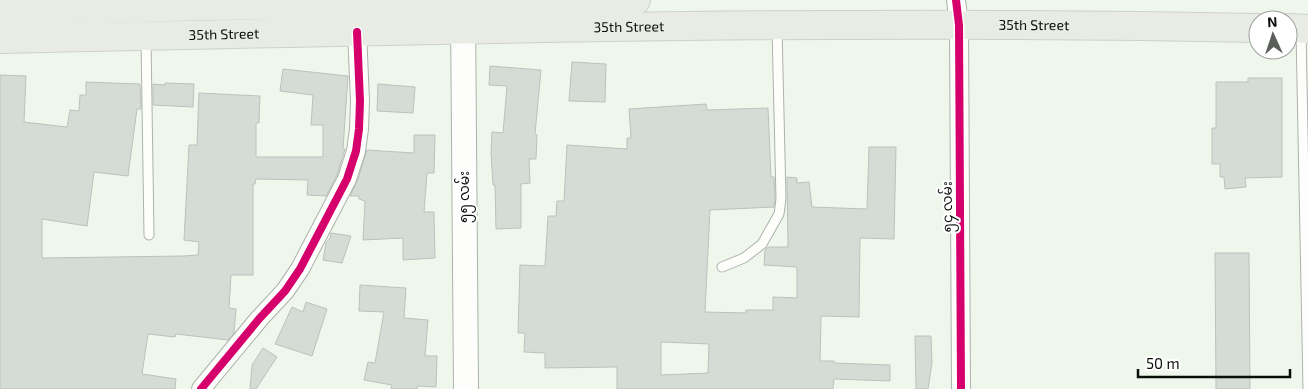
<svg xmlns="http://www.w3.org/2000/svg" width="1308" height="389" viewBox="0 0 1308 389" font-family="'Exo 2','Noto Sans Myanmar',sans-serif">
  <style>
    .building { fill: #d4dcd5; stroke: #bbc2bc; fill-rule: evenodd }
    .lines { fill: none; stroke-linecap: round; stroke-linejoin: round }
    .lane-casing { stroke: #acb2aa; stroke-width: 11 }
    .street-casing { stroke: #acb2aa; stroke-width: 20 }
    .secondary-casing { stroke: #acb2aa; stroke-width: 26 }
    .primary-casing { stroke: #cdd1cc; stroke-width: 30 }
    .lane { stroke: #fdfefc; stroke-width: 9 }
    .street { stroke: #fdfefc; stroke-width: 18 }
    .secondary { stroke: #fdfefc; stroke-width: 24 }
    .primary { stroke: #e9ece4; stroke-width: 28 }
    .cycleway-casing { stroke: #fff; stroke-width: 11 }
    .cycleway { stroke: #d6006c; stroke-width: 8 }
    .labels { text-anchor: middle; stroke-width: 4; stroke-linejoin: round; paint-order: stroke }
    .street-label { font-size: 14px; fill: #0a0f09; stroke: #fff }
  </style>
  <rect width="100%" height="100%" fill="#eff7ed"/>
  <path class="building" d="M572,62L606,64L605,102L569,101Z
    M490,66L541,70L535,134L537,135L536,159H529L530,183L521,184V228L496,229L495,185H493L491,153L492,132L503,133L507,86L489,85Z
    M283,69L348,76L343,149H345L337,175L326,196L307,195L308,180L256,179L255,184H253V275H231L229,308L236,309L234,333L228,340L176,334L175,337L148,334L142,374L176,379L175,389H0V75L26,76L24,122L67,127L70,110L79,111L80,95H86V82L140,84L141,109H137L128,176L94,172L87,226L42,219V258L183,256L198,255L199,242L184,240L189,145H197L199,93L260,96L259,123H256V157H323V125H311L313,95L280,91Z
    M1248,78H1282V177L1245,178L1246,187L1225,189L1224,177H1220V164H1212V128H1216V82H1248Z
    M165,83L194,84L193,107L153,105V84L165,85Z
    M378,84L415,87L413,113L377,111Z
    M706,104L707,110L768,108L771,177H774L775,199L774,207L710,210L705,312L746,313V310H773V297L797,298V267L764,265L765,250L768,247H788L787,177L797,178V183L809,182L812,207L867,209L869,147H896L894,239L860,238L859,317L821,316L820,361H834V363L890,365V381L834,379L833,389H617V367L545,368V353L524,352L525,333H518L520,265L545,266L548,216H556L557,201H564L567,145L627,149V138H631L629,109ZM661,342L709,344L708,373L661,375Z
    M414,135H435L434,173H427L424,212H434L435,258L403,260V238L363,240L365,201L359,199V196H350L357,182L367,150L414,153Z
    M331,233L351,236L342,263L323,260L326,243L330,238Z
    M1215,253H1249L1250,389H1216Z
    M360,285L406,288L404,318L428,320L425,356H437L436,387L418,386L417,389H391L392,385L364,380L368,362L375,363L384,312L359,311Z
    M306,302L327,309L312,356L275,344L292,307L303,312Z
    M915,336H931L932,363L928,389H916Z
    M263,348L277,357L256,389H250L252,365Z"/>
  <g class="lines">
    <defs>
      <path id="lane" d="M1301,31L1308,389
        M146,39L149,235
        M722,267L744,258L762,244L779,214L781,199L777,28"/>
      <path id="street" d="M956,0L959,25L961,389
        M201,389L259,319L285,291L300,269L347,179L356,151L359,129L360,101L357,32"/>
      <path id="secondary" d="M463,11L466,389"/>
      <g id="primary">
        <path d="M0,12L205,6L463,4L636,0"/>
        <path d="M1288,28L1308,29"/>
        <path id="s1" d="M0,39C419,30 839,19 1258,28"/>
      </g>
    </defs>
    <use href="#lane" class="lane-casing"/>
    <use href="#street" class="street-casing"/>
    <use href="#secondary" class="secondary-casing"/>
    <use href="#primary" class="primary-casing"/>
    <use href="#lane" class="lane"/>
    <use href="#street" class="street"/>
    <use href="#secondary" class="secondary"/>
    <use href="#primary" class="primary"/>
    <defs>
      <path id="cycleway" d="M956,0L959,25L961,389
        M201,389L259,319L285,291L300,269L347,179L356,151L359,129L360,101L357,32"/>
    </defs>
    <use href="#cycleway" class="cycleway-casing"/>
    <use href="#cycleway" class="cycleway"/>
  </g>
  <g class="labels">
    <g class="street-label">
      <text dy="5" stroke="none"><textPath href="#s1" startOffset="1034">35th Street</textPath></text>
      <text dy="5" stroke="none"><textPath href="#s1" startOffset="629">35th Street</textPath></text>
      <text dy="5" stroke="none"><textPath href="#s1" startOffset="224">35th Street</textPath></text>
      <text transform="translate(464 197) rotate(-90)" y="5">၅၅ လမ်း</text>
      <text transform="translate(947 207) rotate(-91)" y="5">၅၄ လမ်း</text>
    </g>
  </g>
  <g transform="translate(1273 35) rotate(357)"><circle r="24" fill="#ffffff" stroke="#9d9f9d"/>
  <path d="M0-4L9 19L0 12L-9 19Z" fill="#5a6059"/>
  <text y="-8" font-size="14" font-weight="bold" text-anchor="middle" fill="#0a0f09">N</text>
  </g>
  <path d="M1138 369v8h152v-8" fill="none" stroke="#0a0f09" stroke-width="2.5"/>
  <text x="1146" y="369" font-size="15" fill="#0a0f09" stroke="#ffffff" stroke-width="4" paint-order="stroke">50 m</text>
</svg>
